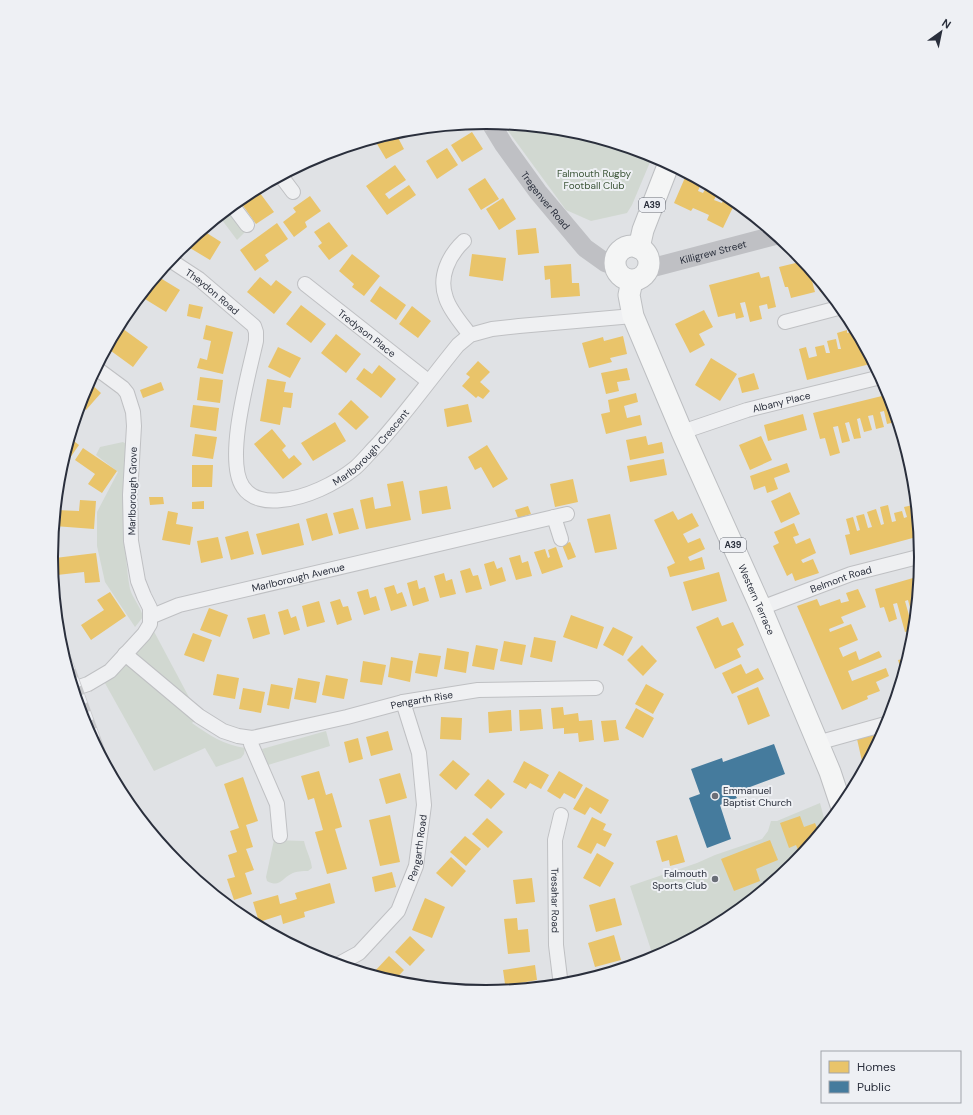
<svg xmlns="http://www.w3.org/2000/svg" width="973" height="1115" viewBox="0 0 973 1115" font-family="'DM Sans',sans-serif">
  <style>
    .green { fill: #d1d8d1 }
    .homes { fill: #e9c46a }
    .public { fill: #457b9d }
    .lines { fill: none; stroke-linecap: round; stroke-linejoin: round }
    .street-casing { stroke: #bfc0c3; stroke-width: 16 }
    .primary-casing { stroke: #bdbfc2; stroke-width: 23 }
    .street { stroke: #eff0f2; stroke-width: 14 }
    .secondary { stroke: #bfc0c4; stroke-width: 19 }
    .primary { stroke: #f4f5f5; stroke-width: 21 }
    .rail-casing { stroke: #c9cacc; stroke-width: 4.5 }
    .rail { stroke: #eef0f4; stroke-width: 3; stroke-dasharray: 9; stroke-linecap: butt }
    .poi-dot { fill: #6a6e77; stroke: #eef0f4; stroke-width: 1.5 }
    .labels { text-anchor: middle; stroke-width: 4; stroke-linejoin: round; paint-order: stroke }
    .shield { fill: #eef0f4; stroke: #656973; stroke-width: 1 }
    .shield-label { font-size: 9px; font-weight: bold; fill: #2a2f3c }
    .park-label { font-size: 10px; fill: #3d5639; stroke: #eef0f4 }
    .street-label { font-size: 10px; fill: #2a2f3c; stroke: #eef0f4 }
    .poi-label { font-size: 10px; fill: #2a2f3c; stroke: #eef0f4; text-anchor: start }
    .rim { fill: none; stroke: #2a2f3c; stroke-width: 2 }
  </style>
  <rect width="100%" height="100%" fill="#e0e2e5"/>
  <path class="green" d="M503,124L572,130L653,155L632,205L627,213L591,221L566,210Z
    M227,210L246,231L237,240L219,216Z
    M123,442L126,444C123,482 122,520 126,558C127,568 128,579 130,589C133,599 141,607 143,617L135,627L105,582L97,546V512L118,472L96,455L100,447Z
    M150,624L199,716L192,723C209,735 224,745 245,748L244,754L241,758L216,767L205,748L154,771L101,676Z
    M326,731L330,746L268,765L262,749Z
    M820,803L824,818L828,824L794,866L728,920L654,959L630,886L697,863L715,855L762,839L768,831L771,821H777Z
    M274,840L304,841C306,851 311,858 312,868L308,871C303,871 296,871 291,874C281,879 280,888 267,881L266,877Z"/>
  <path class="homes" d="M395,132L404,149L386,159L374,139Z
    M472,132L483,149L462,162L451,145Z
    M447,148L458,165L437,179L426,161Z
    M395,165L406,180L385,194L389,199L409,185L416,195L387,215L366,186Z
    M687,173L702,181L698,191L703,193L708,184L719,190L714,200L722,203L726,194L736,201L723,228L707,220L709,215L693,208L691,211L674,203Z
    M485,178L499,199L481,210L468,189Z
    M257,189L274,212L256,224L239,200Z
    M310,196L321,211L305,222L307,227L294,237L283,222L296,212L293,208Z
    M503,198L516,219L499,230L486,209Z
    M329,222L348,246L329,260L318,246L322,243L314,232Z
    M277,223L288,239L265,255L269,261L255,271L240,250Z
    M536,228L539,253L518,255L516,230Z
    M202,230L221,242L210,260L185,245Z
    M352,254L380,276L364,296L352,287L354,284L339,271Z
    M472,254L506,258L503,281L469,276Z
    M804,261L816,276L811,277L815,292L791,298L788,287H785L779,267Z
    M571,264L572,283H579L580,296L551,298L550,279L545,280L544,266Z
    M759,272L761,278L769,276L776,307L768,309L767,304L759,306L762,319L750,322L745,302L740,303L744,317L736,319L735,313L718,317L709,285Z
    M157,276L180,290L166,312L140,296Z
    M816,276L818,278L827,290L820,292Z
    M260,277L271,286L276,280L292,292L274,314L247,292Z
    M380,286L406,305L396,320L370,301Z
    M189,304L203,307L200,319L187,316Z
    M301,305L326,324L311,343L286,324Z
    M412,306L431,321L418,338L399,324Z
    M704,310L713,327L699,334L705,345L690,353L675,324Z
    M206,325L233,332L223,374L197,368L200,358L207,360L211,341L203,339Z
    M119,326L148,347L133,367L107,348Z
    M847,330V333L857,330L874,363L807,380L799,349L806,347L809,358L817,356L815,347L824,345L826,353H830L827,341L836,339L838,349H841L837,333Z
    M336,334L361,354L346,373L321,353Z
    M623,336L627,354L610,358L612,362L589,368L582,343L603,337L604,341Z
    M278,347L301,358L290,378L268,367Z
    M711,358L737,374L720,401L695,385Z
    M478,361L490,372L480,382L490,391L483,399L478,396L476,398L462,386L470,377L466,374Z
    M379,365L396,379L381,398L356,379L364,368L372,374Z
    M627,368L630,380L617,382L619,391L606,394L601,373Z
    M754,373L759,389L742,393L738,378Z
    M200,377L223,380L220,403L197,400Z
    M267,379L286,382L284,392L293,393L291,408L283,407L280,425L260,421Z
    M89,382L101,393L86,410L80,405L84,391Z
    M161,382L164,390L143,398L140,390Z
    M636,393L638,402L624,406L627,418L640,415L642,425L606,434L601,414L610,412L608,400Z
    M890,394L895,410H892L895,422L887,424L884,411L880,412L884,427L876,429L873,415L868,416L872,430L864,432L860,418L857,419L861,438L854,439L849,422L845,423L850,441L842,443L838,426L833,427L840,453L830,456L825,438L820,439L813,413Z
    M351,400L369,417L356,430L338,414Z
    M468,404L472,422L447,427L444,409Z
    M193,405L219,408L216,431L190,427Z
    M803,414L807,430L768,441L764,425Z
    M335,422L346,441L313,461L301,443Z
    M272,429L286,446L282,450L289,459L294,455L302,464L283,479L254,444Z
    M195,434L217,437L213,459L192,456Z
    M646,436L648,445L662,442L664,453L630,460L626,440Z
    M761,436L772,460L750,470L739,445Z
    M70,438L79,445L65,465L62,463Z
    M487,445L508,479L493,488L481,467L475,470L468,457Z
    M83,448L117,471L102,493L88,484L95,474L75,460Z
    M664,459L667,475L630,482L627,466Z
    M787,463L790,472L774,478L778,489L767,493L765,486L754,490L750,476Z
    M192,465H213L212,487H192Z
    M573,479L578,502L555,507L550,484Z
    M403,481L411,520L366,529L360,500L373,497L375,509L391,506L387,484Z
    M447,486L451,509L422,514L419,491Z
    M790,492L800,514L781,523L771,501Z
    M149,497H163L164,504L150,505Z
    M80,500L96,501L94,529L54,526L56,510L79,511Z
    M204,501V509H192V502Z
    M888,505L892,522L896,521L894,513L902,511L904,518L907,517L904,507L913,505L916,515H918L920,536L850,555L845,535L850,534L846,519L853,517L857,531L860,530L856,516L864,514L868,528L872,527L867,512L876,509L881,525L884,524L880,507Z
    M528,506L531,514L518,518L515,510Z
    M353,508L359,529L339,534L333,513Z
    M168,511L178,513L176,524L193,527L190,545L162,540Z
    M673,511L678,520L692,513L699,526L683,534L688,543L700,538L705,549L688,557L690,561L702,557L705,569L670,577L667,567L675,563L654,520Z
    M327,513L333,535L312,541L306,519Z
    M610,514L617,549L595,553L587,519Z
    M299,523L304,545L262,555L256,534Z
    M794,523L799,535L793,537L796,544L810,538L816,553L801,560L803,563L813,559L819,573L795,581L792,573L787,576L773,546L779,543L774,532Z
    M248,531L254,554L231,560L225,537Z
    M218,537L223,558L201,563L197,541Z
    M570,542L576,557L568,560L562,545Z
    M556,547L563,567L542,574L534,552L545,549L548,558L550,557L548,550Z
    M96,553L100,582L85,583L84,572L57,575L55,558Z
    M520,555L522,563L528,561L532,576L516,580L509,558Z
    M494,561L497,569L502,567L506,581L490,586L484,564Z
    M470,568L473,576L478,575L482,589L466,593L460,571Z
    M719,572L727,601L692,611L683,582Z
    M444,573L446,581L452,579L456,594L440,598L434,576Z
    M920,576L918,596L915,597L917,606L916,614L912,615L908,600L905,601L913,630L905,632L897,603L893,604L897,619L889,622L884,607L880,608L875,589Z
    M417,580L419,589L425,587L429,601L413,606L407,583Z
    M394,585L397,594L402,592L407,606L391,611L384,588Z
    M368,589L370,598L376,596L380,610L364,615L357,592Z
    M858,589L866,607L841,617L844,623L829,629L830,632L851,624L858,640L839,648L843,657L856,651L859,660L879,651L882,657L848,671L852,681L886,668L889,676L876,682L880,691L867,696L868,699L842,710L797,606L817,599L820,606L840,599L841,603L849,601L846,593Z
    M110,592L126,616L91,640L81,625L104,610L97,600Z
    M340,599L343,607L348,606L352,620L337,625L330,602Z
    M319,601L325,622L307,627L302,606Z
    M209,608L228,615L220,637L200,630Z
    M288,609L291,618L296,616L300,630L284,635L278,612Z
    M265,614L270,634L253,639L247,618Z
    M571,615L604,627L597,649L563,637Z
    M718,617L722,626L733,622L744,645L737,649L741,657L715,669L696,627Z
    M613,627L633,637L623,656L603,645Z
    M193,633L212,640L204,662L184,655Z
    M534,637L556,641L552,662L530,657Z
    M504,641L526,645L522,665L500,661Z
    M476,645L498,649L494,670L472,666Z
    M642,645L657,661L643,676L627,660Z
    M447,648L469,652L466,673L444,669Z
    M419,653L441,656L437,677L415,673Z
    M391,657L413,661L410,682L388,677Z
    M908,658L909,659L901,683L898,670H901L898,660Z
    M363,661L386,665L382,685L360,682Z
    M741,664L746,674L758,668L764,679L732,694L722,673Z
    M217,674L239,678L235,699L213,695Z
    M326,675L348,679L344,699L322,695Z
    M298,678L320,682L316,703L294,699Z
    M271,684L293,688L289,709L267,705Z
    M646,684L664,694L653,714L635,704Z
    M758,687L770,716L748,725L737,696Z
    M243,688L265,692L261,713L239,709Z
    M563,707L564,715L578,713L579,721L592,720L594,740L579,742L578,733L564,734V728L553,729L551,708Z
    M636,708L654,718L643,738L625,728Z
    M541,709L543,729L520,731L519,710Z
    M511,710L512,731L489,733L488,712Z
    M441,717L462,718L461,740L440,739Z
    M616,720L619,740L604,742L601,721Z
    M388,731L393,750L371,756L366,737Z
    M883,733L884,734L864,770L857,739Z
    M358,738L363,759L349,763L344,742Z
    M453,760L470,774L456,790L439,775Z
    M524,761L549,775L541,789L530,783L526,789L513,782Z
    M319,771L326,795L332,793L342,827L335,829L347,869L327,874L315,832L323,830L314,798L308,800L301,776Z
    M559,771L583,785L575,799L564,793L560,799L547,791Z
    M400,773L407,798L386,804L379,779Z
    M243,777L258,821L246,825L253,847L246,849L254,870L245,873L252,894L234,900L227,879L235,877L228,855L237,852L230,831L239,828L224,784Z
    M488,779L505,794L491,809L474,795Z
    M586,787L609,800L601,814L590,807L585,815L573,809Z
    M390,815L400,862L380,866L369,820Z
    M800,816L804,827L815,823L820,835L798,861V858L801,857L796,845L789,848L780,823Z
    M592,817L606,824L603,830L612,834L605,847L597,843L591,854L577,847Z
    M487,818L503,832L488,848L472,834Z
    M677,835L685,862L670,866L669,860L662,862L656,841Z
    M465,836L481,849L466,866L450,852Z
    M770,840L778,860L756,869L760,881L734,891L721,859Z
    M597,853L614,863L600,887L583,878Z
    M451,857L466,871L452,887L436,873Z
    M392,872L396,887L375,892L372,877Z
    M532,878L535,902L516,904L513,880Z
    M330,883L335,903L304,912L305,917L283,924L281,915L259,922L253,902L278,895L280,904L297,899L295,893Z
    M425,898L445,907L432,938L412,930Z
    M615,898L622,925L596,932L589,905Z
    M517,918L518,930L528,929L530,952L508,954L504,919Z
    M614,935L621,960L595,967L588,943Z
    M410,936L425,950L410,966L395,952Z
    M389,956L404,970L393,982L381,979L374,972Z
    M535,965L537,980L520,983L521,990L506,991L503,970Z
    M621,968L622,969L593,978L592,976Z"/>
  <path class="public" d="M774,744L785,774L734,793L737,798L720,805L731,839L707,848L689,798L700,794L691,769L722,758L723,762Z"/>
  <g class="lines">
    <defs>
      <g id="street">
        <path d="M281,176L293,192"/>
        <path d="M232,205L247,225"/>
        <path d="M464,241C449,255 438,277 446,298C450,311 462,324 470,335"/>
        <path id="s1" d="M170,260L199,279L254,326L256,332V341C249,373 224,460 243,487C251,499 267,502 281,500C306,498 335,484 355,468C363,461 370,452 378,444C407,412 431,378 458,345L470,335L492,329L519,326L633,316"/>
        <path id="s2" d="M305,284L428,381"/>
        <path d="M785,322L842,307"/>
        <path d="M96,368L123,388L127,393L133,412L134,426L130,495L131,541L138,581L144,596L150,608V617"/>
        <path id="s3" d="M682,432L747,410L881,377"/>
        <path d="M554,517L561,539"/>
        <path id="s4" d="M761,608L851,574L922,556"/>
        <path id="s5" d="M125,654L199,716L223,731L238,736L252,738L347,717L403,702L478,690L596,688"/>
        <path id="s6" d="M73,689L88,684L110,671L144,634L150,624V617L179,605L567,514"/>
        <path d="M252,738L251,744L277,804L280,836"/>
        <path d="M817,743L889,723"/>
        <path id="s7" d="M561,815L555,840L556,945L561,986"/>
        <path id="s8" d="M337,965L359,953L398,911L416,866L424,805L419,753L403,702"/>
      </g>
      <g id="primary">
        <circle cx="632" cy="263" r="17"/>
        <path d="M639,248L643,230L669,163"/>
        <path id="s11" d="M632,281L629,295L633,316L682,432L761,608L830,772L842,808"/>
      </g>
    </defs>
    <use href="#street" class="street-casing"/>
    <use href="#primary" class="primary-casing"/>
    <use href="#street" class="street"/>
    <g class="secondary">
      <path id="s9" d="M490,122L504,145L538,192L585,248L606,263L614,264"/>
      <path id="s10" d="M649,267H655L777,235"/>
    </g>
    <use href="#primary" class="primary"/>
    <defs>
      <path id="rail" d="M58,627L115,783"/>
    </defs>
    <use href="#rail" class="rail-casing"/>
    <use href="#rail" class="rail"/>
  </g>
  <g class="poi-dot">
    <circle cx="715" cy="796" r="4"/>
    <circle cx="715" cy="879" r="4"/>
  </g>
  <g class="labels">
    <g class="shield">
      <rect x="639" y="198" width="26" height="14" rx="3"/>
      <rect x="720" y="538" width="26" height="14" rx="3"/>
    </g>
    <g class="shield-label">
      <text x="652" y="208">A39</text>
      <text x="733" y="548">A39</text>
    </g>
    <g class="park-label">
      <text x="594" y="177">Falmouth Rugby<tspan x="594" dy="12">Football Club</tspan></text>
    </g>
    <g class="street-label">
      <text dy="4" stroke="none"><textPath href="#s9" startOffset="96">Tregenver Road</textPath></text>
      <text dy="4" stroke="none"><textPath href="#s10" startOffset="66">Killigrew Street</textPath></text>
      <text dy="4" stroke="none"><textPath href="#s1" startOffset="53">Theydon Road</textPath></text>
      <text dy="4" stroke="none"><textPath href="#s2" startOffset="79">Tredyson Place</textPath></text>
      <text dy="4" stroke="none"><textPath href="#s3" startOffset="104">Albany Place</textPath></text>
      <text dy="4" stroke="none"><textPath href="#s1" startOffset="421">Marlborough Crescent</textPath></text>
      <text transform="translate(132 491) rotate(-89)" y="4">Marlborough Grove</text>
      <text dy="4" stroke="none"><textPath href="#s6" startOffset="264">Marlborough Avenue</textPath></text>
      <text dy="4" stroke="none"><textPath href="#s4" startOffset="85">Belmont Road</textPath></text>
      <text dy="4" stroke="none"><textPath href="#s11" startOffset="345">Western Terrace</textPath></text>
      <text dy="4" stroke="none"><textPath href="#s5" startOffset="329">Pengarth Rise</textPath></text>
      <text dy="4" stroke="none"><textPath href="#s8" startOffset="149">Pengarth Road</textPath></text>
      <text dy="4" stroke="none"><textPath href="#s7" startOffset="86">Tresahar Road</textPath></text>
    </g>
    <g class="poi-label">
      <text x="723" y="794">Emmanuel<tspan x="723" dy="12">Baptist Church</tspan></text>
      <text x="707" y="877" text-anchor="end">Falmouth<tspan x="707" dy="12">Sports Club</tspan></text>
    </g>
  </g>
  <path d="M0 0H973V1115H0ZM58 557a428 428 0 1 1 856 0a428 428 0 1 1-856 0Z" fill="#eef0f4" fill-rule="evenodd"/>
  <path class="rim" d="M58 557a428 428 0 1 1 856 0a428 428 0 1 1-856 0Z"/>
  <rect x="821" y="1051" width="140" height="52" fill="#eef0f4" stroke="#a0a3aa"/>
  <rect x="829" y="1061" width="20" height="12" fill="#e9c46a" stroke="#a0a3aa"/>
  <text x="857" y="1071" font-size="12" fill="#2a2f3c">Homes</text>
  <rect x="829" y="1081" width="20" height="12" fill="#457b9d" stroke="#a0a3aa"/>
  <text x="857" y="1091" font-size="12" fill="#2a2f3c">Public</text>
  <g transform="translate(941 32) rotate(33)" stroke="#eef0f4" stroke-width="3" paint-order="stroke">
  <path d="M0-3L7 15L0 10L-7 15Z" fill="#2a2f3c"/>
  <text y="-6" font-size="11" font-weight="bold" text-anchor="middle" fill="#2a2f3c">N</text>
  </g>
</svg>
